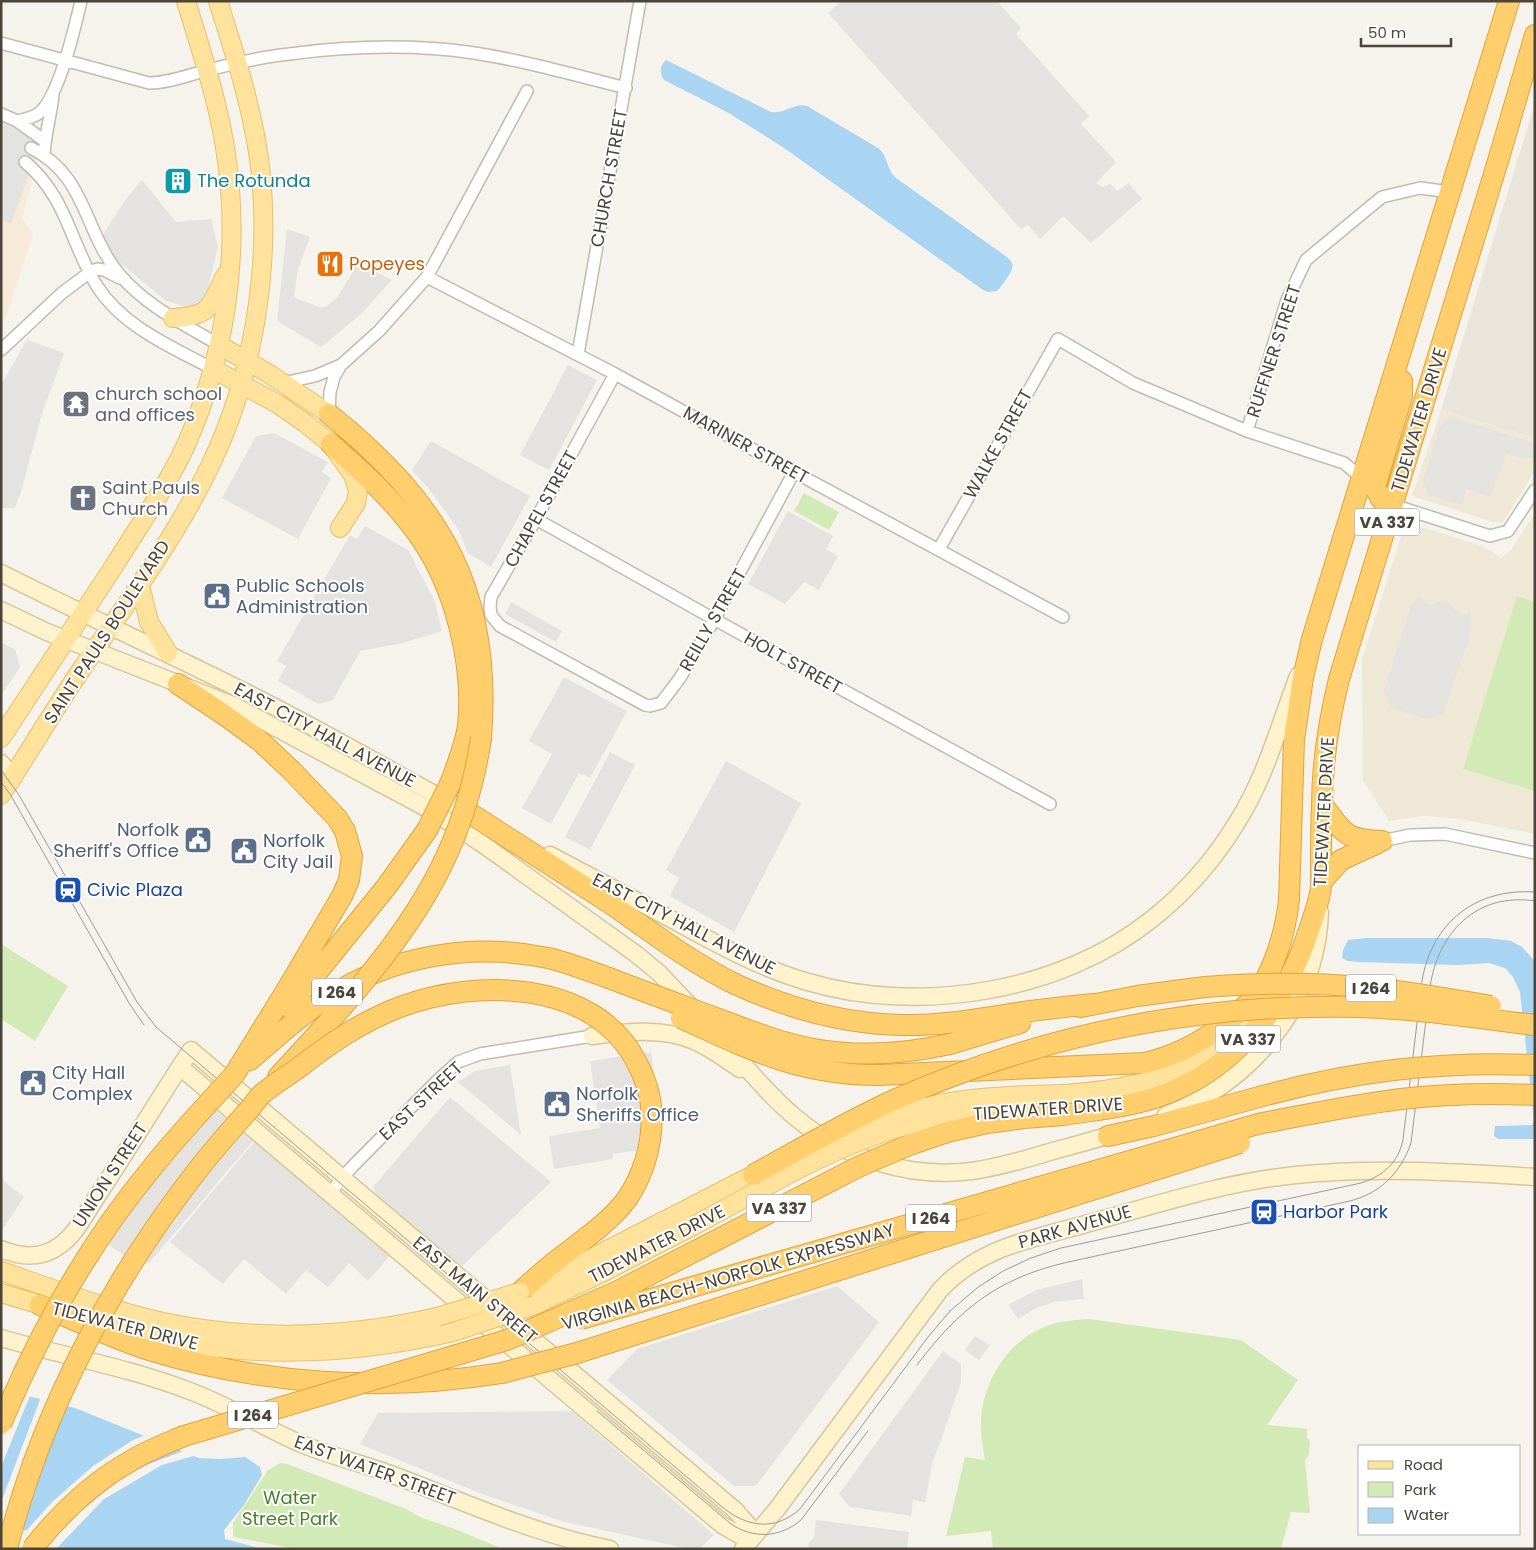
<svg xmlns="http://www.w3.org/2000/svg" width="1536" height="1550" viewBox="0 0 1536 1550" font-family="Poppins,sans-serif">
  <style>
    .residential { fill: #eae5da }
    .commercial { fill: #f7ead8 }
    .education { fill: #efe8d6 }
    .green { fill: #d2eab5 }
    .parking { fill: #e5e3e0 }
    .water { fill: #a9d4f2 }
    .pier { fill: #f6f3ec }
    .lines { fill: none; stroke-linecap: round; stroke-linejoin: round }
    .street-casing { stroke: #c2bbae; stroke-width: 14 }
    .secondary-casing { stroke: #d6c79b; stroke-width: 19 }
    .primary-casing { stroke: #e6c16a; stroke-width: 20 }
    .highway-casing { stroke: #e0a43c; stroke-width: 22 }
    .street { stroke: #fff; stroke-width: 11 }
    .secondary { stroke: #fff3cd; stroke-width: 16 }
    .primary { stroke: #ffe39c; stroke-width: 18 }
    .highway { stroke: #ffcf6e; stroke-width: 20 }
    .tram { stroke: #9a9a9a; stroke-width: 1 }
    .primary-bridge-casing { stroke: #e6c16a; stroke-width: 20; stroke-linecap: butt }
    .highway-bridge-casing { stroke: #e0a43c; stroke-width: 22; stroke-linecap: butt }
    .primary-bridge { stroke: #ffe39c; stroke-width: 18 }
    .highway-bridge { stroke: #ffcf6e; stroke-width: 20 }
    .labels { text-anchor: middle; stroke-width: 4; stroke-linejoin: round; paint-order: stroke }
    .shield { fill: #fff; stroke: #817c74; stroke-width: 1 }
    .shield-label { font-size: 16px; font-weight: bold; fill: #4b4439 }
    .street-label { font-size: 18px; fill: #4b4439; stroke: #fff }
    .culture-label { font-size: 18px; fill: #0d838f; stroke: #fff; text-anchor: start }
    .food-label { font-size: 18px; fill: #c56008; stroke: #fff; text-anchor: start }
    .worship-label { font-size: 18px; fill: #5b616d; stroke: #fff; text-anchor: start }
    .service-label { font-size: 18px; fill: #4e5e75; stroke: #fff; text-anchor: start }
    .transit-label { font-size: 18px; fill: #164399; stroke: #fff; text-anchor: start }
    .park-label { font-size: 18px; fill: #4a7f2a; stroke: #fff }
  </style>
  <rect width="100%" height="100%" fill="#f6f3ec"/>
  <path class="residential" d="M1535,103V438L1441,410Z"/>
  <path class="commercial" d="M1,122L25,131L42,143L22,218L33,234L1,332Z"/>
  <path class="education" d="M1441,410L1535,438V470L1503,522H1493L1412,496Z
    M1535,513V834L1461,819L1424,816L1389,821L1363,780L1362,660L1402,533L1411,524L1483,546L1501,558L1511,550Z"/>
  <path class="green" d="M804,493L839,512L829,530L794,511Z
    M1517,596L1535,602V791L1463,769Z
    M1,944L68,986L35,1041L1,1019Z
    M1089,1319L1241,1340L1298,1380L1267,1425L1307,1429V1438L1310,1441L1309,1454L1305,1461L1310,1513L1291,1512L1281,1549H993L991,1531L946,1536L965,1457L985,1460C983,1448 980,1434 981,1422C982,1383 1007,1342 1044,1327C1058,1321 1074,1320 1089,1319Z
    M280,1463L287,1464L406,1509L420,1517L452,1528L503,1549H296L233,1537V1523L268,1470Z"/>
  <path class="parking" d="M842,1H997L1021,28L1016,34L1089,116L1081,124L1116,162L1096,183L1103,187L1110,184L1117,191L1129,183L1142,199L1091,243L1063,216L1040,239L1028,225L1021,229L828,13Z
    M1,123L42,140L11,224L1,220Z
    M142,180L176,222L211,219L218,247L206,296L191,308L166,301L113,257L102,236L126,199Z
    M287,229L310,237L298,269L294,297L321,308L327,306L337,298L358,263L392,280L360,315L321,347L277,321Z
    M27,340L64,353L41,417L22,489L15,508H1V385Z
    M568,365L597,380L549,470L520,455Z
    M1451,417L1535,443L1533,457L1524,459L1506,454L1490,497L1466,489L1462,505L1428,495L1423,482L1439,427Z
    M274,433L328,462L322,472L331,478L298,539L222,498L256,436Z
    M431,441L530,496L491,567L468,553L458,529L429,489L412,470Z
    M788,511L833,536L826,549L838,556L819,590L804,582L785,604L748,584Z
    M365,526L408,550L435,602L442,631L403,643L360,651L333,700L318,704L278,681L286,666L277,661L350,535L357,539Z
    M1419,596L1428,605L1446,600L1461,616L1470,612L1471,626L1469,639L1443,714L1427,719L1391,708L1384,691L1411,606Z
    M511,602L562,631L556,642L505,614Z
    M1,643L15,649L20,667L1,696Z
    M564,677L627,711L590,778L579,773L551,824L522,808L552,754L529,741Z
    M610,752L635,765L590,850L565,837Z
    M726,761L801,803L734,932L670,896L679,878L666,870Z
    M651,1052L662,1129L654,1143V1148L613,1154V1159L554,1169L549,1136L600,1128L590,1061Z
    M510,1065L521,1135L458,1082L475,1071Z
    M450,1097L551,1182L459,1269L379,1201L373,1187Z
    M196,1102L215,1110L253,1141L149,1263L125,1256L106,1243L103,1222L151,1151Z
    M255,1141L390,1255L368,1281L349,1263L328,1287L306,1270L286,1294L244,1259L223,1284L170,1242Z
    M1,1179L24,1197L1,1232Z
    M1082,1279L1084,1299L1054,1302L1036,1308L1018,1319L1008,1305L1036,1290Z
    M837,1286L879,1322L756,1486H734L607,1380L637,1349Z
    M975,1336L990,1345L979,1360L965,1350Z
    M943,1351L961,1364V1383L932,1465L925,1502L913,1500L911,1516L850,1507L839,1494Z
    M572,1411L714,1535L699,1549H689L561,1521L482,1494L360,1444L378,1413Z
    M816,1520L909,1532L907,1549H808L809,1543L814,1537Z"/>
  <path class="water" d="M666,60L771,112C786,114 794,102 807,106L878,148C888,155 886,169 896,178L1007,257C1008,258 1012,262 1012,263C1016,269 1001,286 997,291L988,292L983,290L784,148L727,112L664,80C659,74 660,65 666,60Z
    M1368,938H1487L1511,941L1522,947L1535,961V1139H1498L1494,1136L1495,1126L1532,1125L1534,1120L1520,992L1513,977L1505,968L1489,963L1457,965L1358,962L1348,961L1342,958L1343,950L1348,940Z
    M1,1389L75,1408L199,1458L222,1459L245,1457L260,1467L262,1475L244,1505L224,1530L225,1539L263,1549H1Z"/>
  <path class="pier" d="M1,1386L31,1394L22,1415L1,1467Z
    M41,1397L65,1403L21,1529L26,1531L53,1501L93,1466L133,1440L148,1434L178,1447L162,1452L101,1489L43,1549H1V1502Z
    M186,1450L197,1455L162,1465L104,1499L56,1549H46L67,1523L120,1479L149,1464Z"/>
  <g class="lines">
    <defs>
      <path id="street" d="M1,43L149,83C169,83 188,75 208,70C235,63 261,57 289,54C350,46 413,44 474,53C526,61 575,75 626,88
        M1,114L17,121L45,141
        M17,121C25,119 33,118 39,113C59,97 75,27 81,1
        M31,148C87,176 83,230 119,274C146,306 184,324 219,345
        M44,155C45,134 51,115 53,95
        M25,162C67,197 70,243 97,286C123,327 172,347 213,369
        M427,277L615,374L794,472L1063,617
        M1,350L62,293L90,272L97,269L104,270L120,278
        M578,354L640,1
        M615,374L536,519L491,597L490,607L491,615L500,626L645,705L650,706L661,703L680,678L714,620L794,472
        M283,383L315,376L341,365
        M329,414L330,392L334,377L341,365L379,331L427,277L527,91
        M1247,431L1287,300L1306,260L1382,197L1420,188L1450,192
        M1393,505L1490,536L1508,531L1535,490
        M536,519L721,623L1050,804
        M939,549L1058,339L1133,383L1247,431L1344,463L1362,478
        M1382,841L1410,835L1445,834L1535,853
        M330,1193L351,1168L437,1081L458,1062L480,1054L592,1036"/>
      <path id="secondary" d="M1,573C88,617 177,657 263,701C334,737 403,778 473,815
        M1,610L47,632L235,706L430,810L481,843L636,954L659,973L694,1010
        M1,763L13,777
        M550,855C590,876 631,898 671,919C715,943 759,968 808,982C919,1015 1061,992 1152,919C1186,892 1214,860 1236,824C1265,779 1279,726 1298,676
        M592,1036C626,1032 662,1027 694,1041C711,1048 725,1059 740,1069
        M719,1037C744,1064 767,1094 795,1117C843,1158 909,1179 972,1171C1000,1167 1027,1159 1053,1151C1075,1145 1098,1139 1119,1132
        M180,1067L722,1525L750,1541
        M1166,1115C1251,1083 1317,1005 1320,912
        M1,1249C20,1257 41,1259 59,1246C76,1235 87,1211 98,1195C130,1147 159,1098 191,1050L735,1510L756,1534
        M1,1338C63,1356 127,1367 187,1390C226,1404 261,1426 299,1443C330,1456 364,1464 396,1476C466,1503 535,1534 610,1549
        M743,1549L777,1509L940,1290C980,1247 1032,1239 1086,1224C1155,1205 1225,1182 1296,1175C1376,1167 1455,1172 1535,1177"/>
      <path id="primary" d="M173,318C211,316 210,307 225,276
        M219,345L271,375L329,414
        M213,369L278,404L305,423L331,444L353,475L358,490L356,503L340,528
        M140,585L149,622L168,653
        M1,738C39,680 78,621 116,563C140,524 167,486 186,445C225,356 240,258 227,161C220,106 202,54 186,1
        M1,795C28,754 53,711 81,670C127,603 176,537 211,464C253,377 270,270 261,175C255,115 236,58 218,1
        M1064,1094C1134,1089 1196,1077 1241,1019
        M1,1271C56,1290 111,1311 168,1323C257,1341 349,1337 437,1317
        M529,1288L580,1264L753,1175
        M1,1293L54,1309
        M535,1305L602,1273L695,1225
        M93,1321C125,1330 157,1339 189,1344C277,1358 366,1352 453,1332"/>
      <path id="highway" d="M329,414C441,504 493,592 481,738
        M331,444C364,473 397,503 422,540C456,590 474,666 468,726C465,746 457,765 450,784
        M1393,505L1381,499L1375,487L1402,396V381
        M178,684L226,716L259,740L291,770L337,818L345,831L352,856L349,880L342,896L286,991L234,1075
        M1322,804C1344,833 1344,840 1382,841
        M468,812C514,842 561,872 608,902C649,930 690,962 735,984C787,1008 845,1024 903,1025C944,1026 983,1018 1023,1012C1047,1009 1071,1006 1094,1004
        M1321,882L1341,860L1378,843
        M289,1007L387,886L427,830
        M1081,1007L1137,996L1205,987
        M950,1044L1020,1023
        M250,1060C274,1039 297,1018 324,1000C389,956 471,942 548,958C569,963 589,971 609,978
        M879,1075L1145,1063C1183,1054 1213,1036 1241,1010C1246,1005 1253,1000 1257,994C1276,965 1285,933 1289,900L1294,740L1303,678L1312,639L1509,1
        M278,1077L343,1006
        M1064,1115C1095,1110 1128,1107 1157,1097C1235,1071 1285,1005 1309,930C1313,918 1318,905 1320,893C1322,884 1321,873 1321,863C1321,844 1321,825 1322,806C1322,763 1329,720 1339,679L1498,161L1535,35
        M1108,1136L1154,1126L1259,1097
        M520,1292C532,1282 543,1271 556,1261C581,1241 607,1225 627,1199
        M40,1305C75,1320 110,1337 146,1349C261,1385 384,1392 502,1373"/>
    </defs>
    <use href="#street" class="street-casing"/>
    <use href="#secondary" class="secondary-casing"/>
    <use href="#primary" class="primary-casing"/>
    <use href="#highway" class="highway-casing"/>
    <use href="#street" class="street"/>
    <use href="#secondary" class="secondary"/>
    <use href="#primary" class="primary"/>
    <use href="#highway" class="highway"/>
    <path class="tram" d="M1,770L19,795L137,1002L156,1027L721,1506C746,1527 774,1532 800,1509L928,1337L950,1311L977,1288L1003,1271L1031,1258L1061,1248L1361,1183C1383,1176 1398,1163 1403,1140L1422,981C1432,922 1476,888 1535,892
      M1,782L10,794L129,1003L144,1025
      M917,1365C959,1309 998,1278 1068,1262L1350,1201C1381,1193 1401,1172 1411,1143L1430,987C1438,933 1476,892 1535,901
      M597,1411L731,1524C753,1539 780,1538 801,1520L868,1431"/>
    <defs>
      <path id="primary-bridge" d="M832,1142C874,1121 917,1106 964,1100C997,1095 1031,1095 1064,1094
        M695,1225C759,1191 829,1148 898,1128C939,1117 981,1112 1023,1110
        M437,1317L520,1292
        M453,1332L535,1305"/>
      <path id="highway-bridge" d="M427,830L450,784
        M609,978C645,992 681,1005 716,1018C748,1030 780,1043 814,1049C859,1057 905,1054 950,1044
        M1205,987C1257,983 1310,982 1362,987C1405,991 1448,999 1491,1006
        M343,1006C415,924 465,848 481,738
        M681,1018C751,1050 800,1075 879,1075
        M1259,1097C1353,1071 1438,1061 1535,1065
        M753,1175C800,1149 846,1122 894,1100C1041,1035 1199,1003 1360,1007C1419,1009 1476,1018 1535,1025
        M581,1319L1258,1124C1305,1115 1353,1105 1401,1099C1446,1094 1490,1093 1535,1095
        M502,1373L577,1353L1240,1143
        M1,1424C39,1333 88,1245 151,1169C177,1136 206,1106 234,1075
        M7,1549C42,1410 112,1279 200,1167C215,1148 231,1130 247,1112C252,1107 256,1100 261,1095C273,1084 288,1076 301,1066C332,1042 363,1021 400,1007C476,978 596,980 637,1063C644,1076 649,1090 651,1105C654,1139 646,1170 627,1199
        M32,1549C58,1516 92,1483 129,1462C146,1451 165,1444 184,1436L507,1340L616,1292L858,1167L909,1145L947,1132L987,1123L1024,1118L1064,1115"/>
    </defs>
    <use href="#primary-bridge" class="primary-bridge-casing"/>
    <use href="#highway-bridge" class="highway-bridge-casing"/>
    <use href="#primary-bridge" class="primary-bridge"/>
    <use href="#highway-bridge" class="highway-bridge"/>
  </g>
  <defs>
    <symbol id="building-square" viewBox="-11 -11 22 22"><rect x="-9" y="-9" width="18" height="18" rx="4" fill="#0f9aa8" stroke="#fff"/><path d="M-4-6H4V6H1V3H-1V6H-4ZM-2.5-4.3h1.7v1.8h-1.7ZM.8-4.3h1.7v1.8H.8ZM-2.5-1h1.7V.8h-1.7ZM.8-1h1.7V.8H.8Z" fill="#fff"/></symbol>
    <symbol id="restaurant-square" viewBox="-11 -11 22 22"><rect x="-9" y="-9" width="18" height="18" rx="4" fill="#e8710a" stroke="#fff"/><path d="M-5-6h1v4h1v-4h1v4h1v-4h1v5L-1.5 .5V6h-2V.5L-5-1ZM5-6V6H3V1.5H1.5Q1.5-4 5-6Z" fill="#fff"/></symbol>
    <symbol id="temple-square" viewBox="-11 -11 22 22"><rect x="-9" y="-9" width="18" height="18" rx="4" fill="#6b7280" stroke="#fff"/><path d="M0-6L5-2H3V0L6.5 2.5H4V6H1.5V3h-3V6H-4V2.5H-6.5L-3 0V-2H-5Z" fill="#fff"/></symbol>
    <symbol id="church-square" viewBox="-11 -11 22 22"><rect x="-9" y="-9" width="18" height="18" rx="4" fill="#6b7280" stroke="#fff"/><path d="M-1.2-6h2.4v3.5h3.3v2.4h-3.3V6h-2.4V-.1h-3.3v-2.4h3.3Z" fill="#fff"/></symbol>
    <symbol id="civic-square" viewBox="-11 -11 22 22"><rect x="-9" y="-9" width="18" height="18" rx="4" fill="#5c6f8a" stroke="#fff"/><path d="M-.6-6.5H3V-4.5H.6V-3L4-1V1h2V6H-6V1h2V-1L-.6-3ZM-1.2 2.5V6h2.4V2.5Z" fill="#fff"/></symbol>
    <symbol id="station-square" viewBox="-11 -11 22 22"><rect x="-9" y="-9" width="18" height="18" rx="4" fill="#1a4fb4" stroke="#fff"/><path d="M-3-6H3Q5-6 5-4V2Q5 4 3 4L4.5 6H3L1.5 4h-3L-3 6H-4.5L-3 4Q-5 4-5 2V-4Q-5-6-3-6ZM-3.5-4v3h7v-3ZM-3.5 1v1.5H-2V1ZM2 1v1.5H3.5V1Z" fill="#fff"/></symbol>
  </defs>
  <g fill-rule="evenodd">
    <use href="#building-square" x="162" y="165" width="32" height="32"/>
    <use href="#restaurant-square" x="314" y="248" width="32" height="32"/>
    <use href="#temple-square" x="60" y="388" width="32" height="32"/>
    <use href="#church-square" x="67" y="482" width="32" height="32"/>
    <use href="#civic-square" x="201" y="580" width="32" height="32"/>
    <use href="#civic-square" x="182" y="824" width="32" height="32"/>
    <use href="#civic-square" x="228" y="835" width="32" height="32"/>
    <use href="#station-square" x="52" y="874" width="32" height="32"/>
    <use href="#civic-square" x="17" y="1067" width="32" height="32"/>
    <use href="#civic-square" x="541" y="1088" width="32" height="32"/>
    <use href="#station-square" x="1248" y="1196" width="32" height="32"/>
  </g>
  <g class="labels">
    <g class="shield">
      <rect x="1354.5" y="508.5" width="65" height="27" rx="4"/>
      <rect x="1346" y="974.5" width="50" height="27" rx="4"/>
      <rect x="312" y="978.5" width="50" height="27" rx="4"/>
      <rect x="1215.5" y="1025.5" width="65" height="27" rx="4"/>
      <rect x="746.5" y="1194.5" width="65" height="27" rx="4"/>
      <rect x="906" y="1204.5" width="50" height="27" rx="4"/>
      <rect x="228" y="1401.5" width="50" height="27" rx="4"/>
    </g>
    <g class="shield-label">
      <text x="1387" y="528">VA 337</text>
      <text x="1371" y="994">I 264</text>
      <text x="337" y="998">I 264</text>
      <text x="1248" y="1045">VA 337</text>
      <text x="779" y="1214">VA 337</text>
      <text x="931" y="1224">I 264</text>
      <text x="253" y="1421">I 264</text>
    </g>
    <g class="street-label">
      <text transform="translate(609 178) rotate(-80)" y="6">CHURCH STREET</text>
      <text transform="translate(1274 351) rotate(-72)" y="6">RUFFNER STREET</text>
      <text transform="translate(1419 420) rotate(-73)" y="6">TIDEWATER DRIVE</text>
      <text transform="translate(998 444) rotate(-61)" y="6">WALKE STREET</text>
      <text transform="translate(746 445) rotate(29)" y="6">MARINER STREET</text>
      <text transform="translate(541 509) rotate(-61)" y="6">CHAPEL STREET</text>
      <text transform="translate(713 620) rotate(-60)" y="6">REILLY STREET</text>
      <text transform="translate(107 632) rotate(-57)" y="6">SAINT PAULS BOULEVARD</text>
      <text transform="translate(793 663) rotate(29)" y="6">HOLT STREET</text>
      <text transform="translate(325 735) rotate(28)" y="6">EAST CITY HALL AVENUE</text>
      <text transform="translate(1324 812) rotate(-87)" y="6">TIDEWATER DRIVE</text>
      <text transform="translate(684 924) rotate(27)" y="6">EAST CITY HALL AVENUE</text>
      <text transform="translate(421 1101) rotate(-43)" y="6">EAST STREET</text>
      <text transform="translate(1048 1109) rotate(-4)" y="6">TIDEWATER DRIVE</text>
      <text transform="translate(110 1175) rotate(-57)" y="6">UNION STREET</text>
      <text transform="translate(1075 1227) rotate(-16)" y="6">PARK AVENUE</text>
      <text transform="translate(657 1244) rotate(-27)" y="6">TIDEWATER DRIVE</text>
      <text transform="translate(728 1277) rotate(-16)" y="6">VIRGINIA BEACH-NORFOLK EXPRESSWAY</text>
      <text transform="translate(475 1290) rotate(40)" y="6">EAST MAIN STREET</text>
      <text transform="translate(125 1326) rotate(14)" y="6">TIDEWATER DRIVE</text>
      <text transform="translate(375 1470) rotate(20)" y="6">EAST WATER STREET</text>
    </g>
    <g class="culture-label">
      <text x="197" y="187">The Rotunda</text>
    </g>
    <g class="food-label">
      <text x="349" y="270">Popeyes</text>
    </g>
    <g class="worship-label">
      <text x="95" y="400">church school<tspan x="95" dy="21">and offices</tspan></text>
      <text x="102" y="494">Saint Pauls<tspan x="102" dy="21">Church</tspan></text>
    </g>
    <g class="service-label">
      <text x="236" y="592">Public Schools<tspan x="236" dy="21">Administration</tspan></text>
      <text x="179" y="836" text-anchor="end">Norfolk<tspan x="179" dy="21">Sheriff's Office</tspan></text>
      <text x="263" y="847">Norfolk<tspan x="263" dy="21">City Jail</tspan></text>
      <text x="52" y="1079">City Hall<tspan x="52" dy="21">Complex</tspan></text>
      <text x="576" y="1100">Norfolk<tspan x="576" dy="21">Sheriffs Office</tspan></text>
    </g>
    <g class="transit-label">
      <text x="87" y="896">Civic Plaza</text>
      <text x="1283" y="1218">Harbor Park</text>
    </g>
    <g class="park-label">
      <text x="290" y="1504">Water<tspan x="290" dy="21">Street Park</tspan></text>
    </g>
  </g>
  <rect width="1536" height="1550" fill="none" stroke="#4b4439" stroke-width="5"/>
  <rect x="1358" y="1445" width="162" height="90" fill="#ffffff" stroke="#b7b4b0"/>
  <rect x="1368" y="1461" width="25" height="8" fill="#ffe39c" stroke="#b7b4b0"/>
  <text x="1404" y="1470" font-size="15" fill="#4b4439">Road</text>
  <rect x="1368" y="1482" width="25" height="15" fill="#d2eab5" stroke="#b7b4b0"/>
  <text x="1404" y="1495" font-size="15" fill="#4b4439">Park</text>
  <rect x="1368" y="1508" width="25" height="15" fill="#a9d4f2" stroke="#b7b4b0"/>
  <text x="1404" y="1520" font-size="15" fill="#4b4439">Water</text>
  <path d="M1361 38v8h90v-8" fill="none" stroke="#4b4439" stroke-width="2.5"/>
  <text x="1368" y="38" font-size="15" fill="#4b4439" stroke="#ffffff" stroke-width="4" paint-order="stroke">50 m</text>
</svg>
